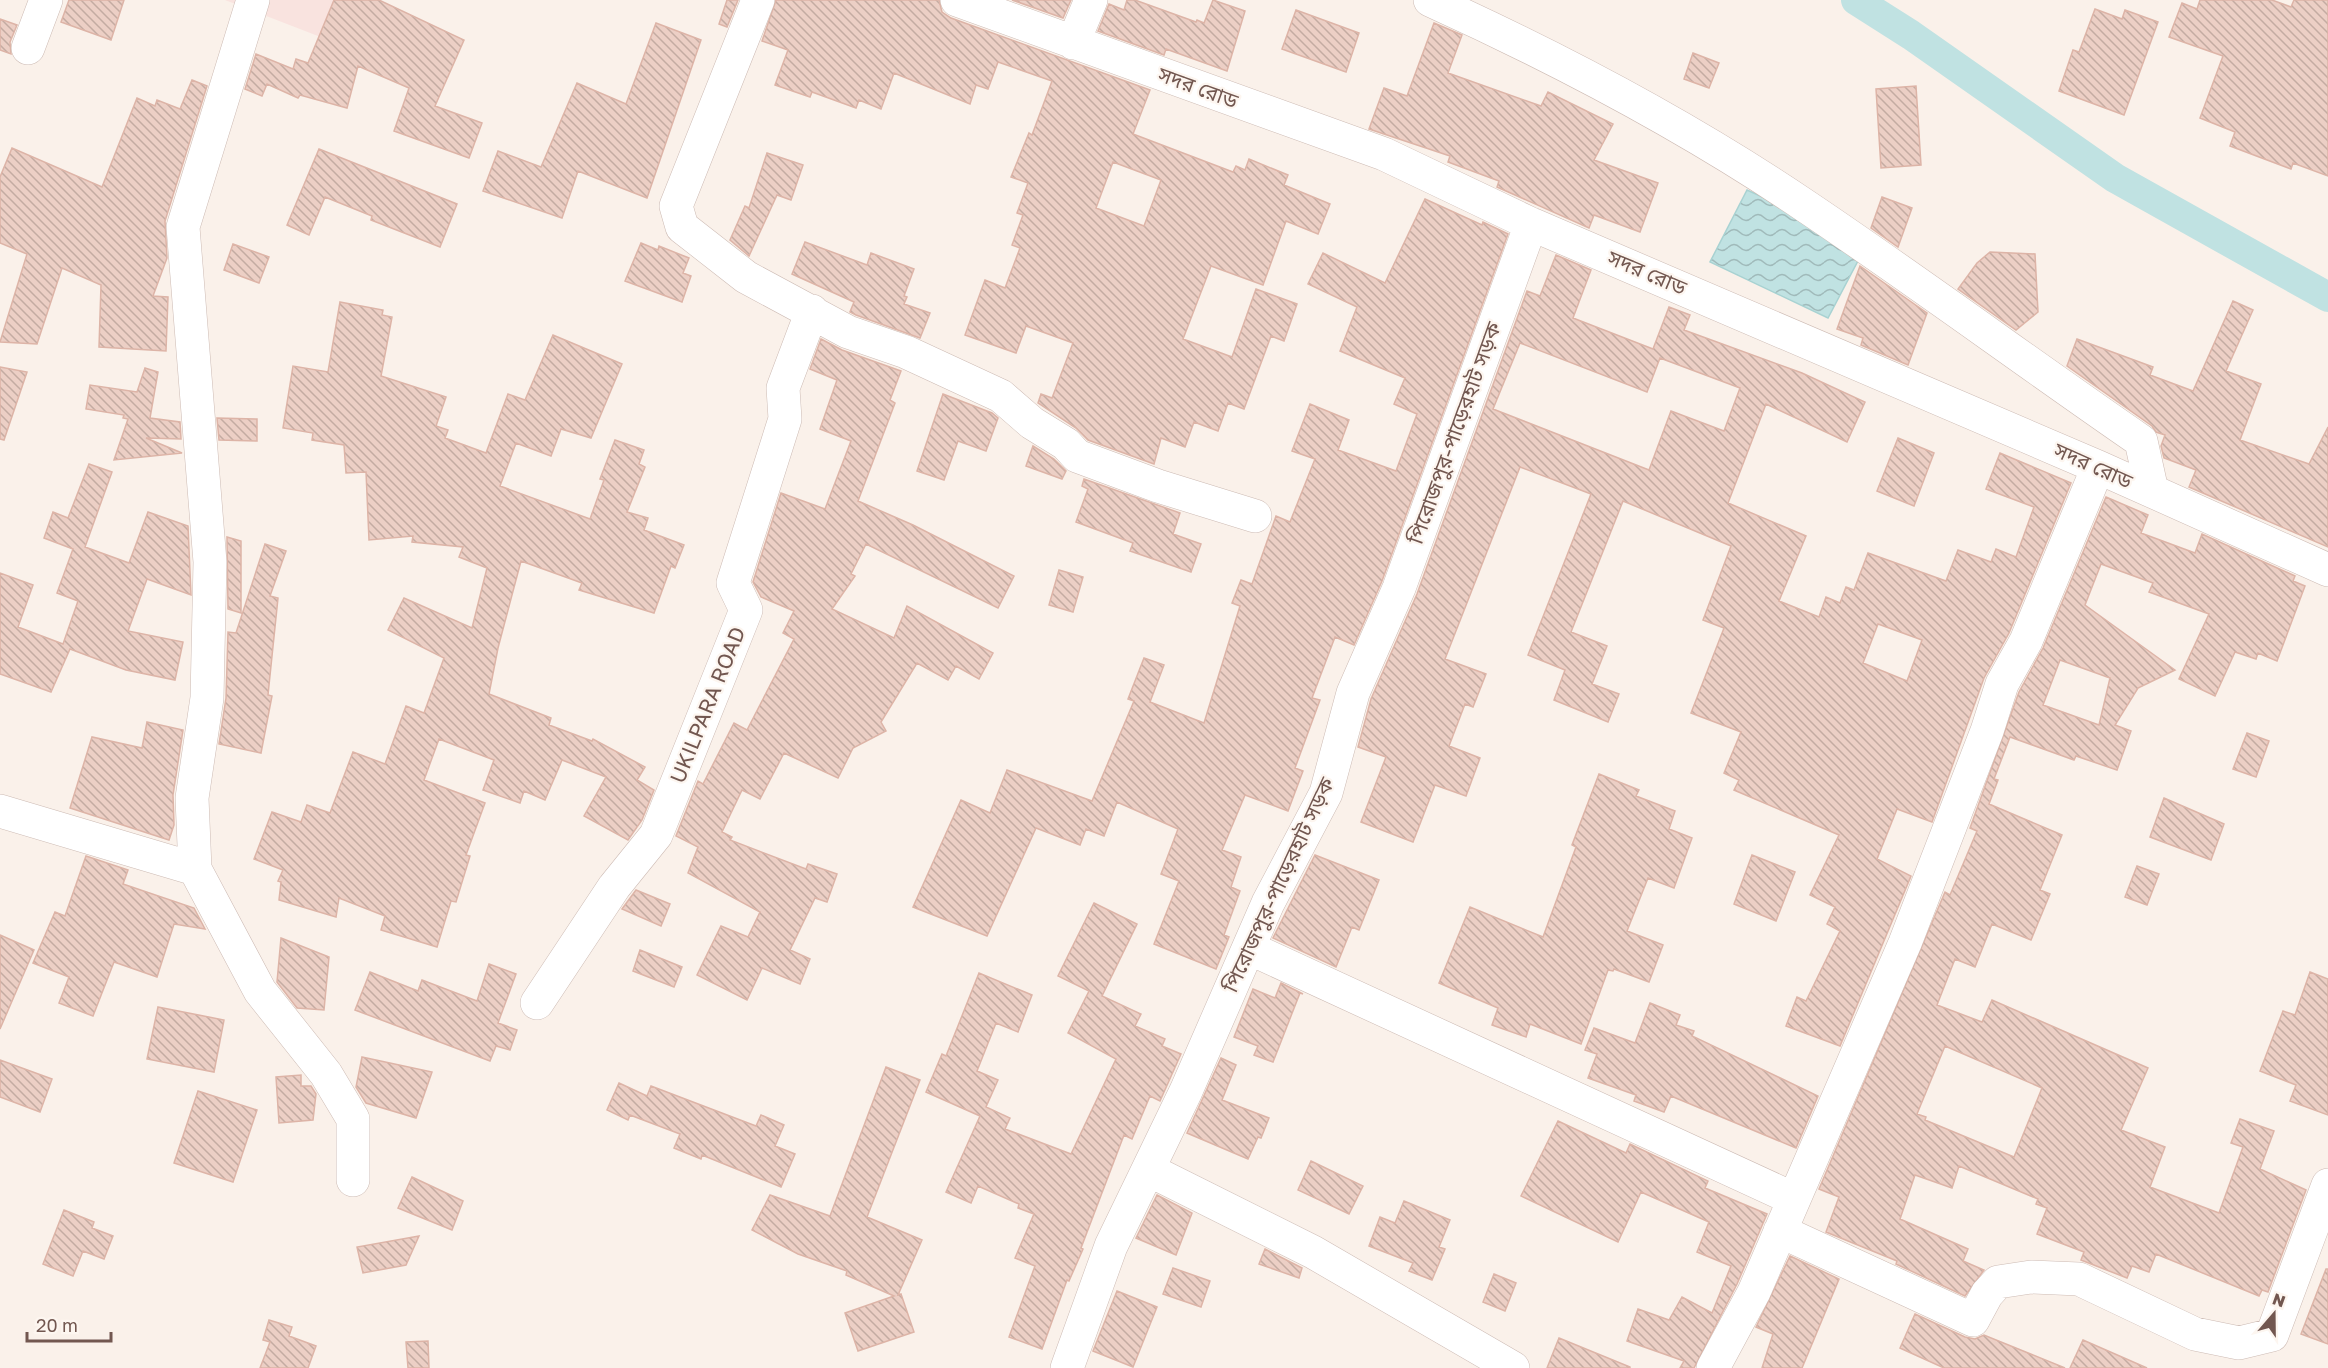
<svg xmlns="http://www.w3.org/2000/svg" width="2328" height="1368" viewBox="0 0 2328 1368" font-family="'Golos Text','Noto Sans Bengali',sans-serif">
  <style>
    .commercial { fill: #f9e3df }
    .water { fill: url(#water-waves); stroke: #a8d2d2; stroke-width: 1.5 }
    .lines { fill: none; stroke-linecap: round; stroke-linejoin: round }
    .canal { stroke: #c0e2e2; stroke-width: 30 }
    .building { fill: url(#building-back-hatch); stroke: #ddb4a7; stroke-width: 1.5; fill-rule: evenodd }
    .minor-casing { stroke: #cdbbb4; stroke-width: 34 }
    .minor { stroke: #fff; stroke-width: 33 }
    .labels { text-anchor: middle; stroke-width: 4.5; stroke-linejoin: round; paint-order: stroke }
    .street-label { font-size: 21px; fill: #725750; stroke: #fdf6f0 }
  </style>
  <defs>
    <pattern id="water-waves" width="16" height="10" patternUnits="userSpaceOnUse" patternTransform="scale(1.5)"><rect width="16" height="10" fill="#c0e2e2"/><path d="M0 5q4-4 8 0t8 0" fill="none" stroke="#a0baba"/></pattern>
    <pattern id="building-back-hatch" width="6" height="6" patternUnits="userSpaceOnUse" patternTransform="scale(1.5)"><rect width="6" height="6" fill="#eccfc5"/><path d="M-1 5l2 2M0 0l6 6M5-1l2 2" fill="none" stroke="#c4aba2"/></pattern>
  </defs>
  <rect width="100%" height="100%" fill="#faf1ea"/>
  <path class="commercial" d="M225,0H368L349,48Z"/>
  <path class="water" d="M1747,190L1769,200L1860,257L1828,318L1710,262Z"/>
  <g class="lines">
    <path class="canal" d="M1856,0L1911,35L2115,178L2328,297"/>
  </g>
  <path class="building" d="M69,0H124L111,40L61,22Z
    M334,0H379L464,40L435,106L482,123L469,158L394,131L409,88L358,66L347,108L300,95L298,98L267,84L262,96L245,89L256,54L293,69L296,59L308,63Z
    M727,0H738L727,27L719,24Z
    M776,0H939L942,12L951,18L1150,90L1133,134L1233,172L1236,166L1245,170L1249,159L1288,175L1284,185L1330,204L1318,234L1286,221L1263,285L1211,266L1183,339L1232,357L1256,289L1297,304L1284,341L1271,336L1244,409L1228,403L1218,431L1194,422L1185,447L1161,438L1154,464L1088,440L1076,428L1038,403L1041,394L1052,398L1073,343L1026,326L1016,353L965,335L985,280L1005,288L1020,248L1012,245L1023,215L1017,213L1028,183L1011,177L1029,133L1032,135L1052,81L998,62L988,89L976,85L970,104L894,73L881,109L859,100L856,108L812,92L810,97L775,85L788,50L762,41ZM1113,162L1161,180L1144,226L1096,208Z
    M1012,0H1071L1063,18Z
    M1127,0H1135L1196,22L1197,20L1204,23L1213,0L1245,11L1227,71L1166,49L1164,55L1098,31L1109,4L1124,10Z
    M2200,0H2272L2291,7L2294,0H2328V176L2293,163L2291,169L2230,146L2235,132L2200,118L2223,56L2169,37L2182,3L2197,9Z
    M2095,9L2122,19L2125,10L2158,22L2124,115L2059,91L2073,50L2079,52Z
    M1296,10L1359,33L1346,72L1282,49Z
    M0,19L17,25L10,42L11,54L0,50Z
    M656,23L701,40L647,198L578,171L562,218L483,191L498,151L541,167L577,83L626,104Z
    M1434,23L1462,35L1448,73L1541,106L1548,92L1613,124L1594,160L1658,183L1640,232L1594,215L1589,228L1497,187L1499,181L1448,162L1450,156L1369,129L1384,88L1407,96Z
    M1693,53L1719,63L1709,88L1684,79Z
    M192,80L207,86L165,221L167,258L153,296L168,297L166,351L99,347L101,285L62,268L37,344L0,342L27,254L0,243V177L12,148L102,187L137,98L155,106L157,100L180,109Z
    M1916,86L1921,165L1881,168L1876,89Z
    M319,149L457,204L440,247L371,220L372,216L325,197L309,235L287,225Z
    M767,153L803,165L791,200L777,195L749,256L730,240L745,206L749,208Z
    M1882,197L1912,208L1898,247L1871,228Z
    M1425,199L1482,225L1483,222L1508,234L1382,581L1354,645L1335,637L1312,698L1320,700L1295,768L1303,771L1288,811L1245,795L1222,850L1241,857L1231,887L1240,891L1224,935L1229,937L1216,969L1154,944L1179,881L1161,874L1178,829L1117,802L1104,836L1086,829L1080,845L1036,828L987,936L913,907L961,800L990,813L1007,770L1092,801L1134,701L1128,699L1144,658L1164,665L1150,702L1204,723L1240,606L1232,603L1241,580L1252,584L1276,516L1290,522L1315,459L1292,451L1310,404L1349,420L1338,450L1396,471L1417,414L1394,404L1405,378L1340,351L1357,307L1308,284L1323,253L1385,283Z
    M805,242L867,265L871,253L914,269L904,296L907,297L904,304L930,313L920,338L856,315L850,312L854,302L792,274Z
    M641,243L658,250L659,246L689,258L683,273L691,276L682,302L625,281Z
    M233,244L269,257L259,283L224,270Z
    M1990,252L2035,254L2038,312L2016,330L1958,289L1977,263Z
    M1556,255L1591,270L1573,318L1653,349L1669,307L1690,315L1684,330L1802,373L1865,402L1847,442L1766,404L1728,503L1806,536L1779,601L1819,617L1826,597L1840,603L1846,587L1854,590L1868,553L1946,581L1958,550L1991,562L1996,549L2016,557L2034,507L1986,489L2000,453L2071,483L2009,633L1984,678L1932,822L1897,809L1877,859L1911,876L1840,1046L1786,1026L1797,997L1806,1001L1840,931L1827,924L1835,907L1810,895L1839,835L1734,790L1739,780L1724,773L1741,732L1691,713L1724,628L1703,620L1731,546L1623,501L1571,632L1607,646L1592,684L1619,694L1608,722L1554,700L1565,670L1528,655L1591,494L1520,467L1445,659L1486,674L1473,707L1465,704L1449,746L1480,758L1466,796L1435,785L1413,842L1361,822L1386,757L1358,747L1371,699L1417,594L1527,291L1540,296ZM1520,343L1647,392L1660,358L1740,388L1724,431L1671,411L1649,470L1493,409ZM1878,624L1922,640L1907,681L1863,663Z
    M1860,266L1927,313L1908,365L1861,345L1863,338L1837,329Z
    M2233,301L2253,310L2226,371L2261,384L2240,440L2309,464L2328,427V547L2189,487L2196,470L2164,458L2161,446L2165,435L2156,432L2152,426L2067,366L2077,339L2153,367L2150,375L2193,391Z
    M340,302L383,310L382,315L392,317L381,376L446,397L436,426L448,430L445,438L486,453L508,394L525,400L553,335L622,364L591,438L561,429L551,456L516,443L500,486L590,519L604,480L600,479L615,440L644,450L639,464L645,467L627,512L648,518L644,530L684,545L675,568L671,566L654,613L579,590L582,583L521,561L498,648L489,694L551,718L549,725L592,741L593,739L645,767L637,780L654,790L642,820L628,840L584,816L606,777L562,760L545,800L524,791L520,803L483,790L494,760L439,739L424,780L485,803L466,855L470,856L456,902L451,901L437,947L381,930L385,916L339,898L336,917L279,900L281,882L278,881L283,870L254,859L272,812L301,822L307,805L330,813L353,752L385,764L406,706L424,713L444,658L388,630L404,598L472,628L487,568L459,557L463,547L412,542L413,536L369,540L366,472L346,473L344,445L312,440L313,433L283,428L293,366L328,372Z
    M821,339L842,350L901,371L890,400L895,403L858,501L913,525L1014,576L998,608L866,544L851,574L855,576L832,609L894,638L907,606L993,653L979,679L956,666L948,680L917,663L881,722L886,731L853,748L838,778L784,753L760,799L742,790L722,832L732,837L730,840L806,869L808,864L837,874L827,902L815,898L790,950L810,959L800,984L762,968L747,1000L697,975L721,926L748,937L760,912L688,873L698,847L676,836L698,781L703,784L734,723L747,730L794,639L783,633L794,611L761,597L753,582L781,493L825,509L851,441L820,429L837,380L810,369Z
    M0,367L27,372L4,440L0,439Z
    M145,368L158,372L150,418L180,422L181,439L146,438L182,453L114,460L128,419L123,418L124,415L86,409L90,385L137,392Z
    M943,394L992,413L998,418L986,451L958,441L944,480L917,471Z
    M217,418L257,419V441L219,440Z
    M1898,438L1934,453L1914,506L1877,491Z
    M1033,446L1054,459L1066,471L1062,479L1026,466Z
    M89,464L112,472L85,547L129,563L148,512L188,526L191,595L147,579L128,631L183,642L175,680L126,670L70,649L51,692L0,674V573L33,585L18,627L63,644L78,601L57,593L73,549L44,538L53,512L68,518Z
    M1084,479L1180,513L1173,534L1201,544L1191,572L1130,551L1133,543L1076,522L1088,489L1082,486Z
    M2106,497L2148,515L2141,533L2195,553L2202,534L2295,576L2293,581L2305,586L2277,661L2258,653L2256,659L2235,652L2215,696L2179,679L2209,614L2149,592L2153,583L2101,564L2085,605L2175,670L2138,688L2115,725L2131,731L2117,770L2076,756L2074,760L2010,737L1994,779L1998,780L1989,804L2062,835L2040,890L2050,894L2031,940L1992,924L1975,967L1955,959L1937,1005L1982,1022L1992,1000L2148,1068L2121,1130L2165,1147L2150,1187L2219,1213L2243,1147L2231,1143L2240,1119L2274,1131L2260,1169L2306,1190L2268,1292L2262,1290L2259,1296L2156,1254L2149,1272L2132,1266L2127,1278L2081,1260L2084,1252L2037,1234L2047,1208L2036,1204L2038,1199L1959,1166L1952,1188L1915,1175L1900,1219L1968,1249L1963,1261L1984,1270L1965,1296L1896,1264L1897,1261L1826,1232L1839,1197L1819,1189L1945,892L1950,895L1977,831L1970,828L2019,692L2043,648ZM2060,660L2110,678L2099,725L2043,705ZM1945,1046L2042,1088L2014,1157L1925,1120L1926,1117L1917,1114Z
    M227,537L241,541V613L228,609Z
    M265,544L286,551L270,596L278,598L268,695L272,696L261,753L219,744L226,698L228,632L236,633Z
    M1059,570L1083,577L1073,612L1049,605Z
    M147,722L183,730L173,795L174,825L169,840L70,808L92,737L142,748Z
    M2247,733L2269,741L2256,777L2233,769Z
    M1599,774L1639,790L1636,796L1675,811L1669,829L1692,838L1674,888L1648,878L1627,931L1663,945L1649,982L1614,969L1613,971L1608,970L1581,1044L1530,1024L1526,1037L1492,1025L1498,1008L1439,983L1470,907L1543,937L1576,847L1572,845Z
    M2164,798L2224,824L2211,860L2150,837Z
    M1315,855L1379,880L1359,930L1352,927L1336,967L1273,938Z
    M1752,855L1795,872L1776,921L1734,904Z
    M86,856L128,870L123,884L194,908L205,929L174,924L157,977L114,962L93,1016L59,1003L69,977L33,963L55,912L65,916Z
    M2137,866L2159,874L2147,905L2125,897Z
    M636,890L670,904L661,926L622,909Z
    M1094,903L1137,924L1102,996L1141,1014L1135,1026L1165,1039L1162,1046L1181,1054L1160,1101L1150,1096L1132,1139L1124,1135L1081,1248L1083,1249L1069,1281L1067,1280L1042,1349L1009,1337L1035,1266L1015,1258L1034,1214L1018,1208L1019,1204L978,1186L971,1203L946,1192L980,1116L926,1092L942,1054L946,1056L979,973L1032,995L1018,1032L996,1023L977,1071L998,1080L986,1107L1010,1118L1005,1129L1071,1154L1116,1059L1068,1033L1089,991L1058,976Z
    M0,935L34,950L0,1029Z
    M281,938L329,957L324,1010L297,1008L277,982Z
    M640,950L682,967L674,987L633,971Z
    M489,964L516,974L498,1023L517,1030L510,1050L496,1046L490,1061L355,1010L370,972L418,991L422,980L477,1001Z
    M2310,972L2328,979V1115L2290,1101L2296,1085L2260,1071L2283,1011L2295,1015Z
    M1281,983L1303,994L1300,993L1273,1062L1254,1055L1258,1046L1234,1037L1253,989L1275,998Z
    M1650,1003L1680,1015L1676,1025L1694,1031L1692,1036L1818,1096L1796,1148L1671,1096L1664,1112L1634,1101L1636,1095L1588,1078L1597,1054L1585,1050L1594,1028L1635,1043Z
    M158,1007L224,1020L214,1072L147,1059Z
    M362,1057L432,1072L416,1118L366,1103L356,1087Z
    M1221,1058L1236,1065L1222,1100L1269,1118L1261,1138L1258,1137L1248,1159L1187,1133Z
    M0,1060L52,1079L40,1112L0,1097Z
    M886,1067L920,1080L867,1217L922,1240L898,1295L901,1294L914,1332L858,1351L845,1313L894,1296L846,1275L847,1271L798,1254L752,1230L770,1195L830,1216Z
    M301,1075V1086H311L316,1094L313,1120L279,1123L276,1077Z
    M619,1083L647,1096L651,1086L756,1126L761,1115L784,1125L775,1146L795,1154L781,1187L702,1155L701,1159L674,1148L680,1134L630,1115L628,1120L607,1110Z
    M198,1091L257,1110L233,1182L174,1163Z
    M1558,1121L1626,1153L1630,1144L1708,1181L1705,1188L1767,1214L1737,1284L1694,1368H1680L1684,1361L1627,1341L1638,1309L1669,1320L1682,1297L1712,1313L1731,1266L1697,1252L1709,1222L1641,1192L1618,1242L1521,1196Z
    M1311,1161L1363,1186L1349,1214L1298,1190Z
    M412,1177L463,1201L452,1230L398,1208Z
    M1157,1195L1192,1213L1176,1255L1136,1238Z
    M1404,1201L1450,1220L1439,1247L1445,1249L1432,1280L1409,1271L1413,1263L1369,1246L1380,1217L1395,1223Z
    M64,1210L94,1222L92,1228L113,1236L104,1259L83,1251L73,1276L43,1264Z
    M419,1236L406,1265L363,1273L357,1247Z
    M1265,1249L1302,1268L1299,1278L1259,1264Z
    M1790,1256L1839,1279L1802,1368H1762L1773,1334L1756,1327Z
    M1173,1268L1210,1281L1201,1307L1163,1294Z
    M2326,1269H2328V1344L2301,1334Z
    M1494,1274L1516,1283L1505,1311L1483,1302Z
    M1117,1291L1157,1307L1133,1367L1093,1351Z
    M1915,1314L1965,1337L1975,1339L1984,1335L2065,1368H1944L1900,1348Z
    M269,1320L292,1327L289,1336L316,1346L308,1368H260L270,1342L263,1340Z
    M1559,1338L1630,1367V1368H1547Z
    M2083,1340L2147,1368H2070Z
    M428,1341L429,1368H408L406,1342Z"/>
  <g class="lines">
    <defs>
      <path id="minor" d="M253,0L183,227L210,562L207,698L192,798L195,869L260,991L326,1074L353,1119V1180
        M758,0L676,206L682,227L746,277L848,332L906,352L1001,396L1032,423L1066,444L1077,456L1158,486L1255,516
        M957,0L1384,154L1531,224L2098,467L2328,570
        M1430,0C1560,59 1689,127 1807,207C1920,283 2029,364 2141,441L2152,491
        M1073,43L1091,0
        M28,48L46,0
        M0,811L195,869
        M1249,948L1794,1199
        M537,1003L614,887L656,835L746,610L733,583L785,419L783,388L812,311
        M1149,1170L1313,1252L1513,1368
        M1780,1231L1973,1320L1987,1294L1998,1282L2031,1277L2079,1279L2195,1334L2239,1343L2272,1335L2328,1185
        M1067,1368L1111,1246L1186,1091L1268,903L1326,793L1353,693L1399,588L1531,224
        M1713,1368L1754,1292L1905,943L1987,731L2002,684L2026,641L2098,467"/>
    </defs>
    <use href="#minor" class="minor-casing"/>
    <use href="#minor" class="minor"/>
  </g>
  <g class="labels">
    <g class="street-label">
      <text transform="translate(1198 88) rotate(20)" y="7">সদর রোড</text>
      <text transform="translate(1647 273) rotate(23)" y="7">সদর রোড</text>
      <text transform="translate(1455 433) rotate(-70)" y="7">পিরোজপুর-পাড়েরহাট সড়ক</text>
      <text transform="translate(2093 466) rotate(24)" y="7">সদর রোড</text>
      <text transform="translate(708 705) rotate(-68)" y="7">UKILPARA ROAD</text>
      <text transform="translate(1279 885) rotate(-65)" y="7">পিরোজপুর-পাড়েরহাট সড়ক</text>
    </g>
  </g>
  <g transform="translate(2274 1314) rotate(20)" stroke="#fdf6f0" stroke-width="4.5" paint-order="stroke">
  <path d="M0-4.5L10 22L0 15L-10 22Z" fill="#725750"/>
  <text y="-9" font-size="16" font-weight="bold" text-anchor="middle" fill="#725750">N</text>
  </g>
  <path d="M27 1332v9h84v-9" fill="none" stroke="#725750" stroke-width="3"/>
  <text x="36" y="1332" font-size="18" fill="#725750" stroke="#fdf6f0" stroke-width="4.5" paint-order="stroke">20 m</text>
</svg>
